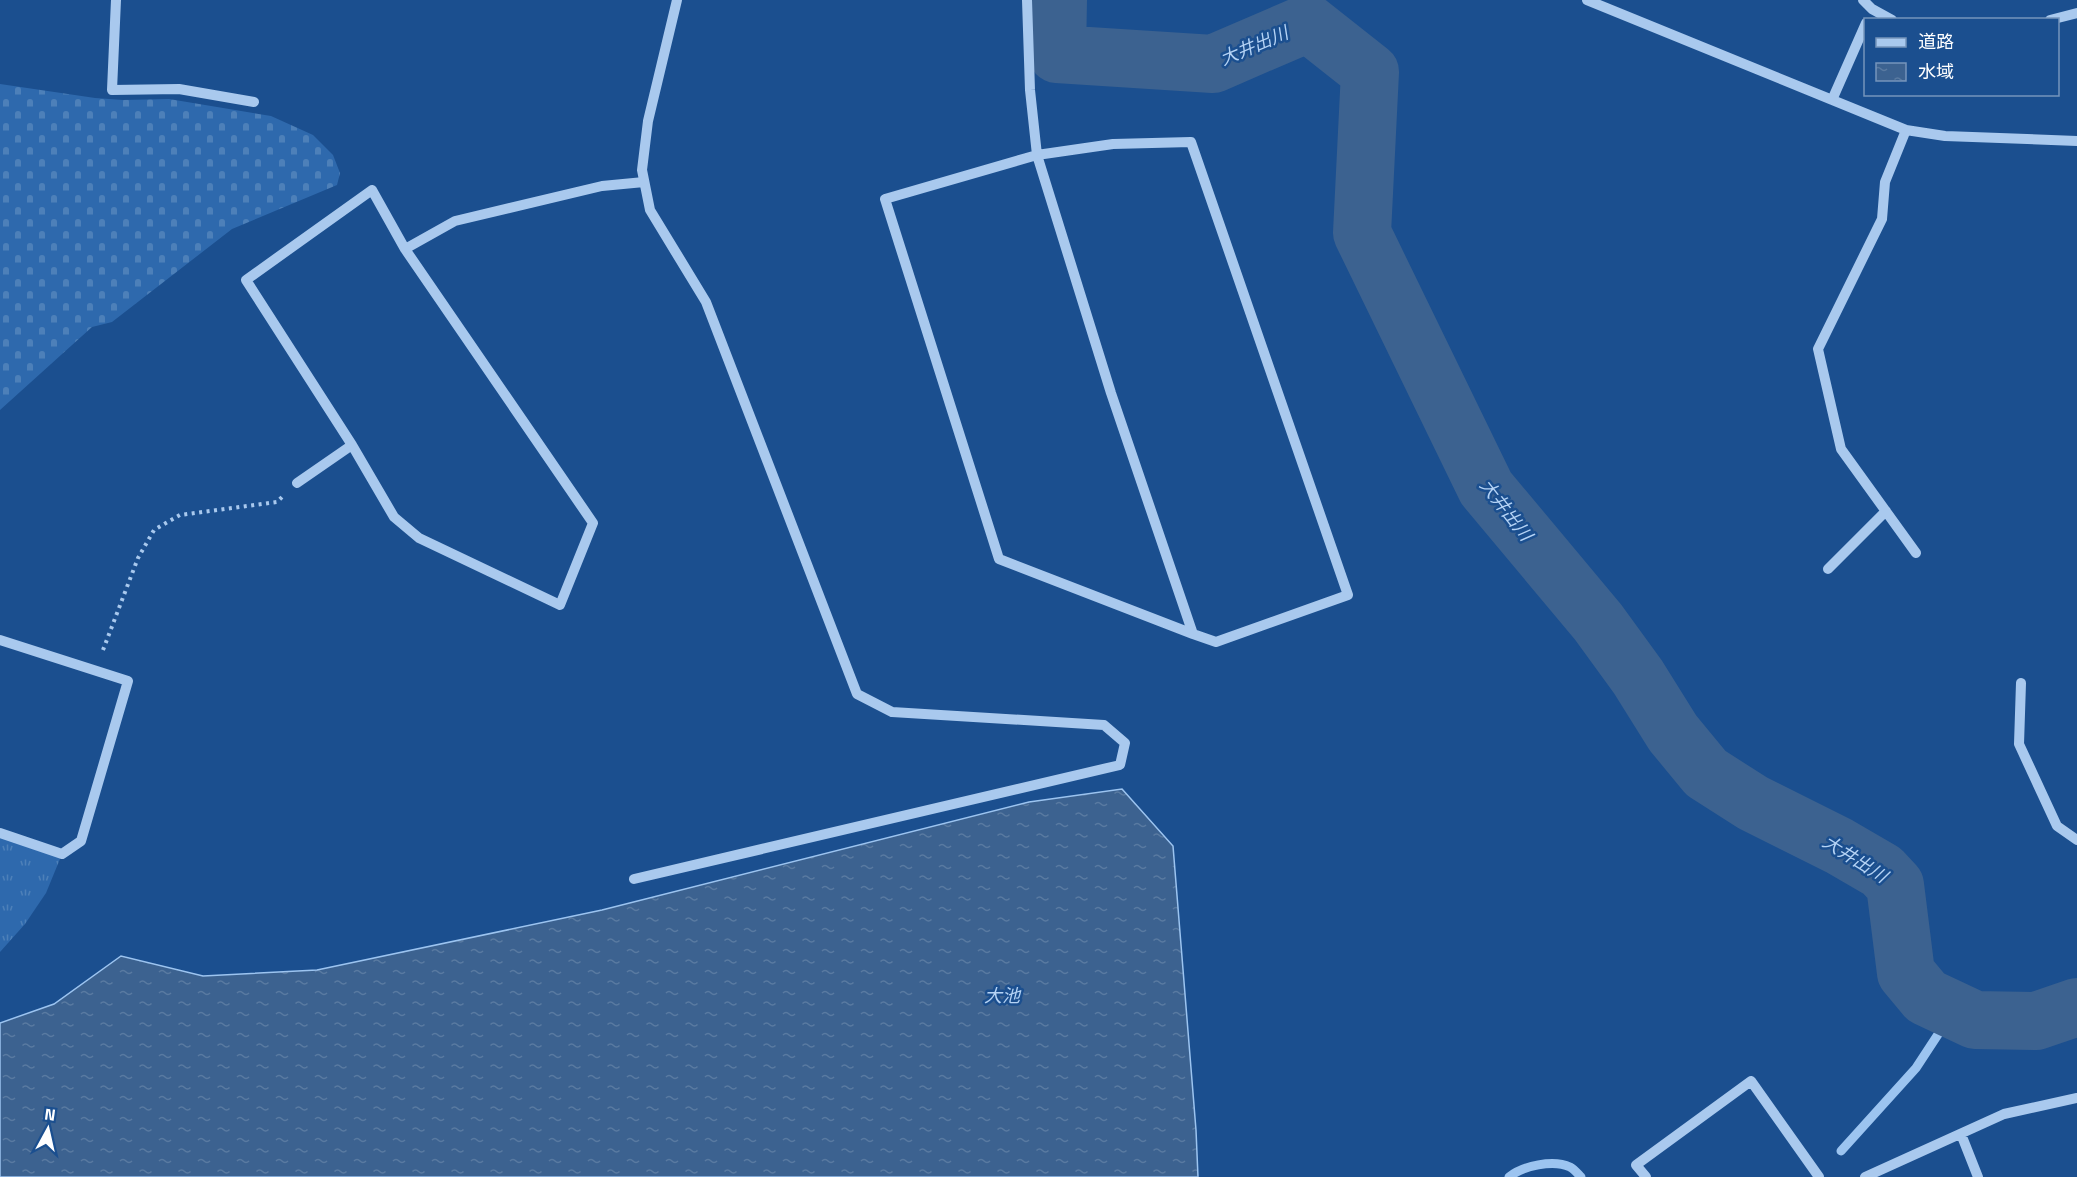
<svg xmlns="http://www.w3.org/2000/svg" width="2077" height="1177" viewBox="0 0 2077 1177" font-family="'Titillium Web','Noto Sans JP',sans-serif">
  <style>
    .cemetery { fill: url(#cemetery-stones) }
    .park { fill: url(#park-tufts) }
    .water { fill: url(#water-ripples); stroke: #9cc4f0; stroke-width: 1.5 }
    .lines { fill: none; stroke-linecap: round; stroke-linejoin: round }
    .stream { stroke: #9cc4f0; stroke-width: 9 }
    .river { stroke: #3c6290; stroke-width: 58 }
    .path { stroke: #a9c9ee; stroke-width: 4; stroke-dasharray: 3 4.5; stroke-linecap: butt }
    .minor { stroke: #a9c9ee; stroke-width: 10 }
    .labels { text-anchor: middle; stroke-width: 5; stroke-linejoin: round; paint-order: stroke }
    .water-label { font-size: 18px; font-style: italic; fill: #b5d3f5; stroke: #1b4f8f }
  </style>
  <defs>
    <pattern id="cemetery-stones" width="16" height="16" patternUnits="userSpaceOnUse" patternTransform="scale(1.5)"><rect width="16" height="16" fill="#2e69ad"/><path d="M2 7V4a2 2 0 0 1 4 0v3zM10 15v-3a2 2 0 0 1 4 0v3z" fill="#4d80b9"/></pattern>
    <pattern id="park-tufts" width="24" height="20" patternUnits="userSpaceOnUse" patternTransform="scale(1.5)"><rect width="24" height="20" fill="#2e69ad"/><path d="M3 7l-1-3M5 7V3M7 7l1-3M15 17l-1-3M17 17v-4M19 17l1-3" fill="none" stroke="#4d80b9"/></pattern>
    <pattern id="water-ripples" width="26" height="14" patternUnits="userSpaceOnUse" patternTransform="scale(1.5)"><rect width="26" height="14" fill="#3c6290"/><path d="M2 4q2-2 4 0t4 0M15 11q2-2 4 0t4 0" fill="none" stroke="#597aa1"/></pattern>
  </defs>
  <rect width="100%" height="100%" fill="#1b4f8f"/>
  <path class="cemetery" d="M0,84L95,98L123,100L169,99L271,116L313,135L333,155L340,173L337,185L232,229L112,322L92,327L0,410Z"/>
  <path class="park" d="M0,833L62,854L46,893L25,924L0,952Z"/>
  <path class="water" d="M1122,789L1173,846L1196,1130L1198,1177H0V1023L54,1004L121,956L203,976L317,970L602,910L1029,802Z"/>
  <g class="lines">
    <path class="stream" d="M1841,1151L1916,1068L1954,1010
      M1509,1177C1523,1166 1553,1159 1570,1167C1574,1169 1578,1174 1581,1177"/>
    <path class="river" d="M1058,0L1057,54L1213,64L1308,23L1370,72L1362,233L1486,488L1598,622L1638,677L1673,733L1706,773L1753,803L1839,846L1882,871L1895,885L1906,973L1926,997L1975,1020L2036,1021L2077,1007"/>
    <path class="path" d="M103,650L138,558L154,530L180,515L277,502L282,497"/>
    <path class="minor" d="M116,0L112,90L179,89L254,102
      M1027,0L1030,90L1037,155L885,199L999,559L1193,634
      M1587,0L1906,130L1945,136L2077,141
      M1863,0L1872,9L1892,20
      M2050,20L2077,13
      M1832,100L1866,23
      M1906,130L1885,182L1882,219L1818,349L1841,449L1916,553
      M1191,142L1348,595L1216,642L1193,634L1111,393L1037,155L1113,144Z
      M372,190L405,249L593,523L560,605L419,538L394,517L352,445L246,280Z
      M405,249L455,221L602,186L644,182
      M297,483L352,445
      M1828,569L1886,511
      M0,640L128,681L81,841L62,854L0,833
      M2021,683L2019,744L2057,826L2077,840
      M634,879L1120,765L1125,743L1104,725L892,712L857,694L706,302L650,210L642,170L648,121L677,0
      M1961,1134L1978,1177
      M1646,1177L1636,1165L1751,1081L1819,1177
      M1865,1177L2004,1114L2077,1098"/>
  </g>
  <g class="labels">
    <g class="water-label">
      <text transform="translate(1254 46) rotate(-23)" y="6">大井出川</text>
      <text transform="translate(1506 510) rotate(52)" y="6">大井出川</text>
      <text transform="translate(1855 859) rotate(32)" y="6">大井出川</text>
      <text x="1002" y="1002">大池</text>
    </g>
  </g>
  <rect x="1864" y="18" width="195" height="78" fill="#1b4f8f" stroke="#7695bc" stroke-width="1.5"/>
  <rect x="1876" y="38" width="30" height="9" fill="#a9c9ee" stroke="#7695bc" stroke-width="1.5"/>
  <text x="1918" y="48" font-size="18" fill="#ffffff">道路</text>
  <rect x="1876" y="63" width="30" height="18" fill="url(#water-ripples)" stroke="#7695bc" stroke-width="1.5"/>
  <text x="1918" y="78" font-size="18" fill="#ffffff">水域</text>
  <g transform="translate(48 1129) rotate(8)" stroke="#1b4f8f" stroke-width="4.5" paint-order="stroke">
  <path d="M0-4.5L10 22L0 15L-10 22Z" fill="#ffffff"/>
  <text y="-9" font-size="16" font-weight="bold" text-anchor="middle" fill="#ffffff">N</text>
  </g>
</svg>
